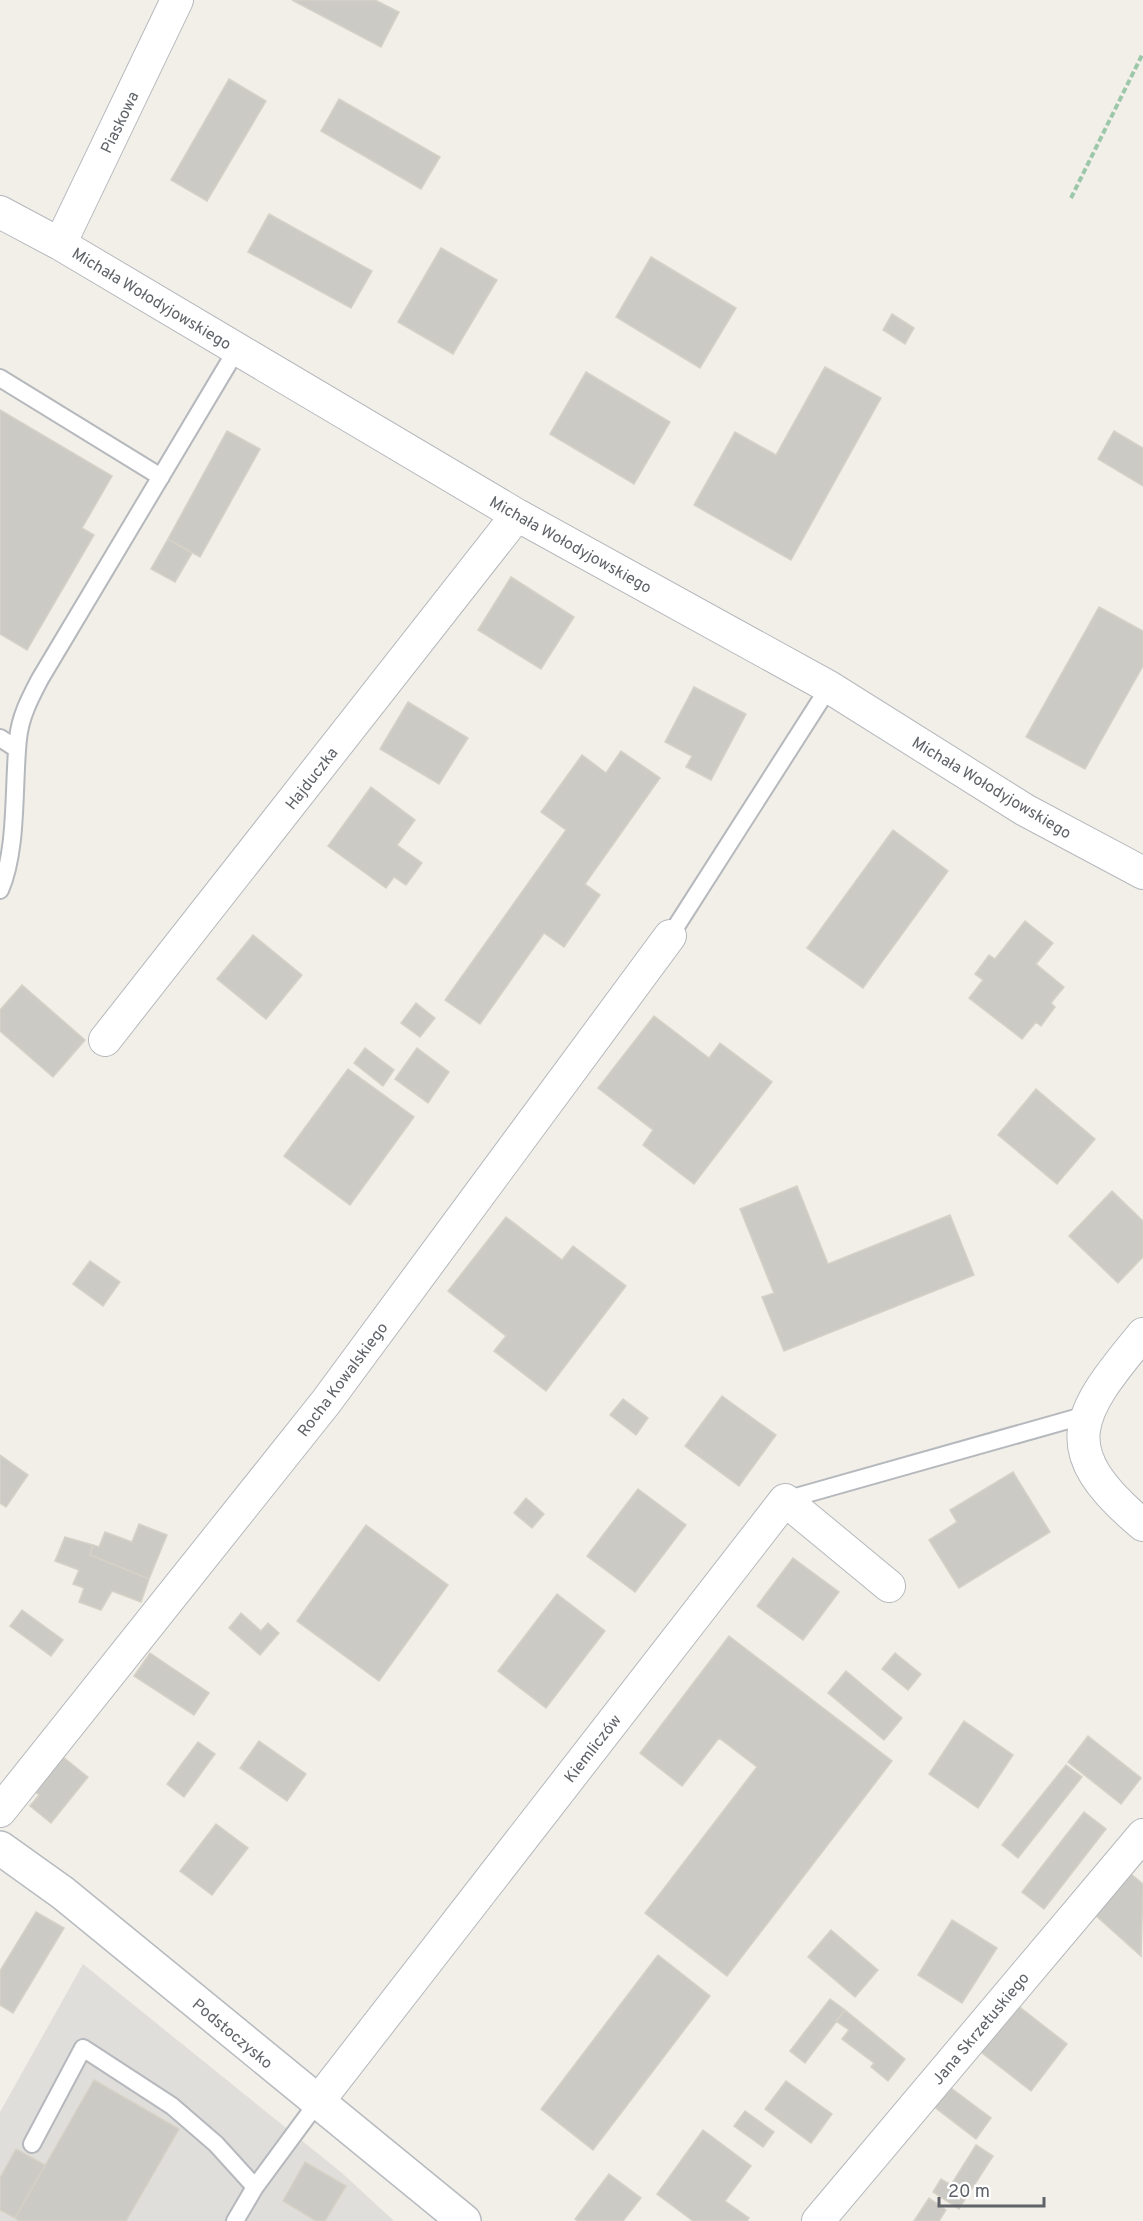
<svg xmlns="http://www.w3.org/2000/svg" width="1143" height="2221" viewBox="0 0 1143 2221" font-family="Overpass,sans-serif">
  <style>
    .industrial { fill: #e0deda }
    .building { fill: #cccac5; stroke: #d6d1c6; stroke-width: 1.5 }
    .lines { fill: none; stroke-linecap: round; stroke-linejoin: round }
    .lane-casing { stroke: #b5b8bc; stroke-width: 20 }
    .street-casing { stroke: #b5b8bc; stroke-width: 34 }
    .secondary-casing { stroke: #b6babf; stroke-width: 36 }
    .path { stroke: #9cc7a9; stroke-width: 4; stroke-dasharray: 6 3; stroke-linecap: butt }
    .lane { stroke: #fff; stroke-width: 16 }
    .street { stroke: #fff; stroke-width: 32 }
    .secondary { stroke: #fff; stroke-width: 33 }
    .labels { text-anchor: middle; stroke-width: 6; stroke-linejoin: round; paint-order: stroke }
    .street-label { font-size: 16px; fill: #5f6368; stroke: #fff }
  </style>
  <rect width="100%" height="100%" fill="#f1efe8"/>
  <path class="industrial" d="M83,1964L342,2173L394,2221H0V2112Z"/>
  <path class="building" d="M292,0H375L399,12L381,47Z
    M229,79L266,101L207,201L171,180Z
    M339,99L440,157L421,189L321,131Z
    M269,214L372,271L351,308L248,252Z
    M441,248L497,280L453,354L398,322Z
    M651,257L736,308L700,368L616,317Z
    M892,314L914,328L905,344L883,330Z
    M825,367L881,398L791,560L694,505L735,432L776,455Z
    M586,372L670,422L634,484L550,434Z
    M0,410L112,476L82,528L94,535L27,650L0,634Z
    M227,431L260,449L200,557L168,539Z
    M1114,431L1143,448V486L1098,459Z
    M168,539L192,553L175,582L151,569Z
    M511,577L574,617L541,669L478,630Z
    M1099,607L1143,631V666L1085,769L1026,737Z
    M694,687L746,714L711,780L686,767L692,756L665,742Z
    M408,702L468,738L439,784L380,749Z
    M621,751L660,778L585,884L600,895L564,947L544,933L480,1024L445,1000L566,830L541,812L582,755L606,773Z
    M371,787L415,820L397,845L422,863L406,885L394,877L386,888L328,846Z
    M893,830L948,871L863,988L807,948Z
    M1025,921L1053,943L1036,964L1064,987L1051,1003L1055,1007L1041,1026L1036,1022L1022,1039L969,998L983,980L975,974L989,955L995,959Z
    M253,935L302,975L266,1019L217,979Z
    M22,985L85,1040L53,1077L0,1031V1010Z
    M416,1003L435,1018L420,1037L401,1023Z
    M654,1016L709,1058L720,1043L772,1082L694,1184L643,1145L653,1130L598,1088Z
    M365,1048L394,1070L383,1086L354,1063Z
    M417,1048L449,1072L428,1103L395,1079Z
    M348,1069L414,1117L350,1205L284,1156Z
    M1036,1089L1095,1139L1057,1184L998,1135Z
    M797,1186L828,1264L950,1215L974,1275L784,1351L762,1297L774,1293L740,1209Z
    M1112,1191L1143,1221V1257L1118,1283L1069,1236Z
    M506,1217L562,1260L573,1246L626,1286L546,1391L494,1351L506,1336L448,1291Z
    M90,1261L120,1282L103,1306L73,1284Z
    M722,1396L776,1435L739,1486L685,1446Z
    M623,1399L648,1418L636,1435L610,1415Z
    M0,1455L28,1475L6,1507L0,1503Z
    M1013,1472L1050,1532L959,1588L929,1540L957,1522L950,1510Z
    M638,1489L686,1525L635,1592L587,1556Z
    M526,1498L544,1514L532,1528L514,1513Z
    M139,1524L167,1535L149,1579L90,1555L93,1545L99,1547L105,1532L132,1542Z
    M366,1525L448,1585L379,1681L297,1621Z
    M65,1537L93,1545L90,1555L149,1579L141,1602L112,1591L101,1610L79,1602L84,1588L73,1584L79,1570L55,1561Z
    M793,1558L839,1592L803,1640L757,1606Z
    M557,1594L605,1631L546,1708L498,1671Z
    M22,1610L63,1640L51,1656L10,1626Z
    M241,1613L261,1631L268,1623L279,1633L260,1655L229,1628Z
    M729,1636L892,1761L727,1976L645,1913L757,1767L719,1738L682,1786L640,1753Z
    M150,1653L209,1693L194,1715L134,1676Z
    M895,1653L921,1674L908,1690L882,1669Z
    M846,1671L902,1718L884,1740L828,1693Z
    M964,1721L1013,1755L978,1808L929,1774Z
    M1088,1736L1141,1778L1121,1804L1068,1762Z
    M259,1741L306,1774L287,1801L240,1768Z
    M198,1742L215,1754L184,1797L167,1784Z
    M58,1753L88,1777L51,1823L30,1806L39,1795L30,1787Z
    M1066,1765L1082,1777L1018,1858L1002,1845Z
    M1084,1812L1106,1829L1044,1909L1022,1892Z
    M216,1824L248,1848L212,1895L180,1871Z
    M1131,1874L1143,1884L1141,1956L1095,1915Z
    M36,1912L64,1928L13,2013L0,2005V1971Z
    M952,1920L997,1948L962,2003L918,1975Z
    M831,1930L878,1970L855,1997L808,1957Z
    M658,1955L710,1996L593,2150L541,2109Z
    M830,1999L845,2010L805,2063L790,2051Z
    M1017,2005L1067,2044L1031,2091L981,2052Z
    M845,2010L905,2059L888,2081L871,2067L874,2063L842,2039L849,2030L836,2021Z
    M939,2079L991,2118L976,2139L924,2099Z
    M94,2080L179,2129L126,2221H19L15,2218Z
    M786,2081L832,2114L811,2143L765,2109Z
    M745,2111L774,2132L763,2147L734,2126Z
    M703,2130L751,2166L725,2201L749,2218L747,2221H693L657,2194Z
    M976,2145L993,2156L959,2209L933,2192L941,2179L951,2185Z
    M16,2149L45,2165L15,2218L0,2210V2178Z
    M305,2162L346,2186L325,2221H316L283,2201Z
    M609,2174L641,2198L623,2221H578L575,2219Z
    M929,2198L946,2210L939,2221H914Z"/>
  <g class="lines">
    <defs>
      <path id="lane" d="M0,378L161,477
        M0,738L17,749
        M0,890C18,849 13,785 18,739C20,717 30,698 40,679L237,349
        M670,936L829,687
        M785,1500L1086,1415
        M32,2144L83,2048L172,2106L216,2144L255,2187
        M235,2221L255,2187L317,2103"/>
      <path id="street" d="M0,212L60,244L517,515L829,687L1025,810L1143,873
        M60,244L177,0
        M105,1040L517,515
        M1143,1334C1076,1415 1052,1449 1143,1525
        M0,1811L326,1402L670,936
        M317,2103L785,1500L889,1586
        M818,2221L1143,1835"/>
      <path id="secondary" d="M0,1848L63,1893L464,2221"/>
    </defs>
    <use href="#lane" class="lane-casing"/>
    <use href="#street" class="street-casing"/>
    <use href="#secondary" class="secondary-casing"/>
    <path class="path" d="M1071,198L1143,53"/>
    <use href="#lane" class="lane"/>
    <use href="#street" class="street"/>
    <use href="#secondary" class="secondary"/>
  </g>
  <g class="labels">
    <g class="street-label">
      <text transform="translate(119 122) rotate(-64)" y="6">Piaskowa</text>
      <text transform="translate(152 298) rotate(31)" y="6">Michała Wołodyjowskiego</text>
      <text transform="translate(571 544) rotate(29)" y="6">Michała Wołodyjowskiego</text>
      <text transform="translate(311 778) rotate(-52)" y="6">Hajduczka</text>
      <text transform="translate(992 787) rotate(31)" y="6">Michała Wołodyjowskiego</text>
      <text transform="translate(342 1379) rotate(-53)" y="6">Rocha Kowalskiego</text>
      <text transform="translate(592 1748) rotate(-52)" y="6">Kiemliczów</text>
      <text transform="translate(980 2028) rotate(-50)" y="6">Jana Skrzetuskiego</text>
      <text transform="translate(233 2033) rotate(40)" y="6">Podstoczysko</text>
    </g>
  </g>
  <path d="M939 2197v9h105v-9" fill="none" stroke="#5f6368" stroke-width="3"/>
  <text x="948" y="2197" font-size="18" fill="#5f6368" stroke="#ffffff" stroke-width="4.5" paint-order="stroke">20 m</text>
</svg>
